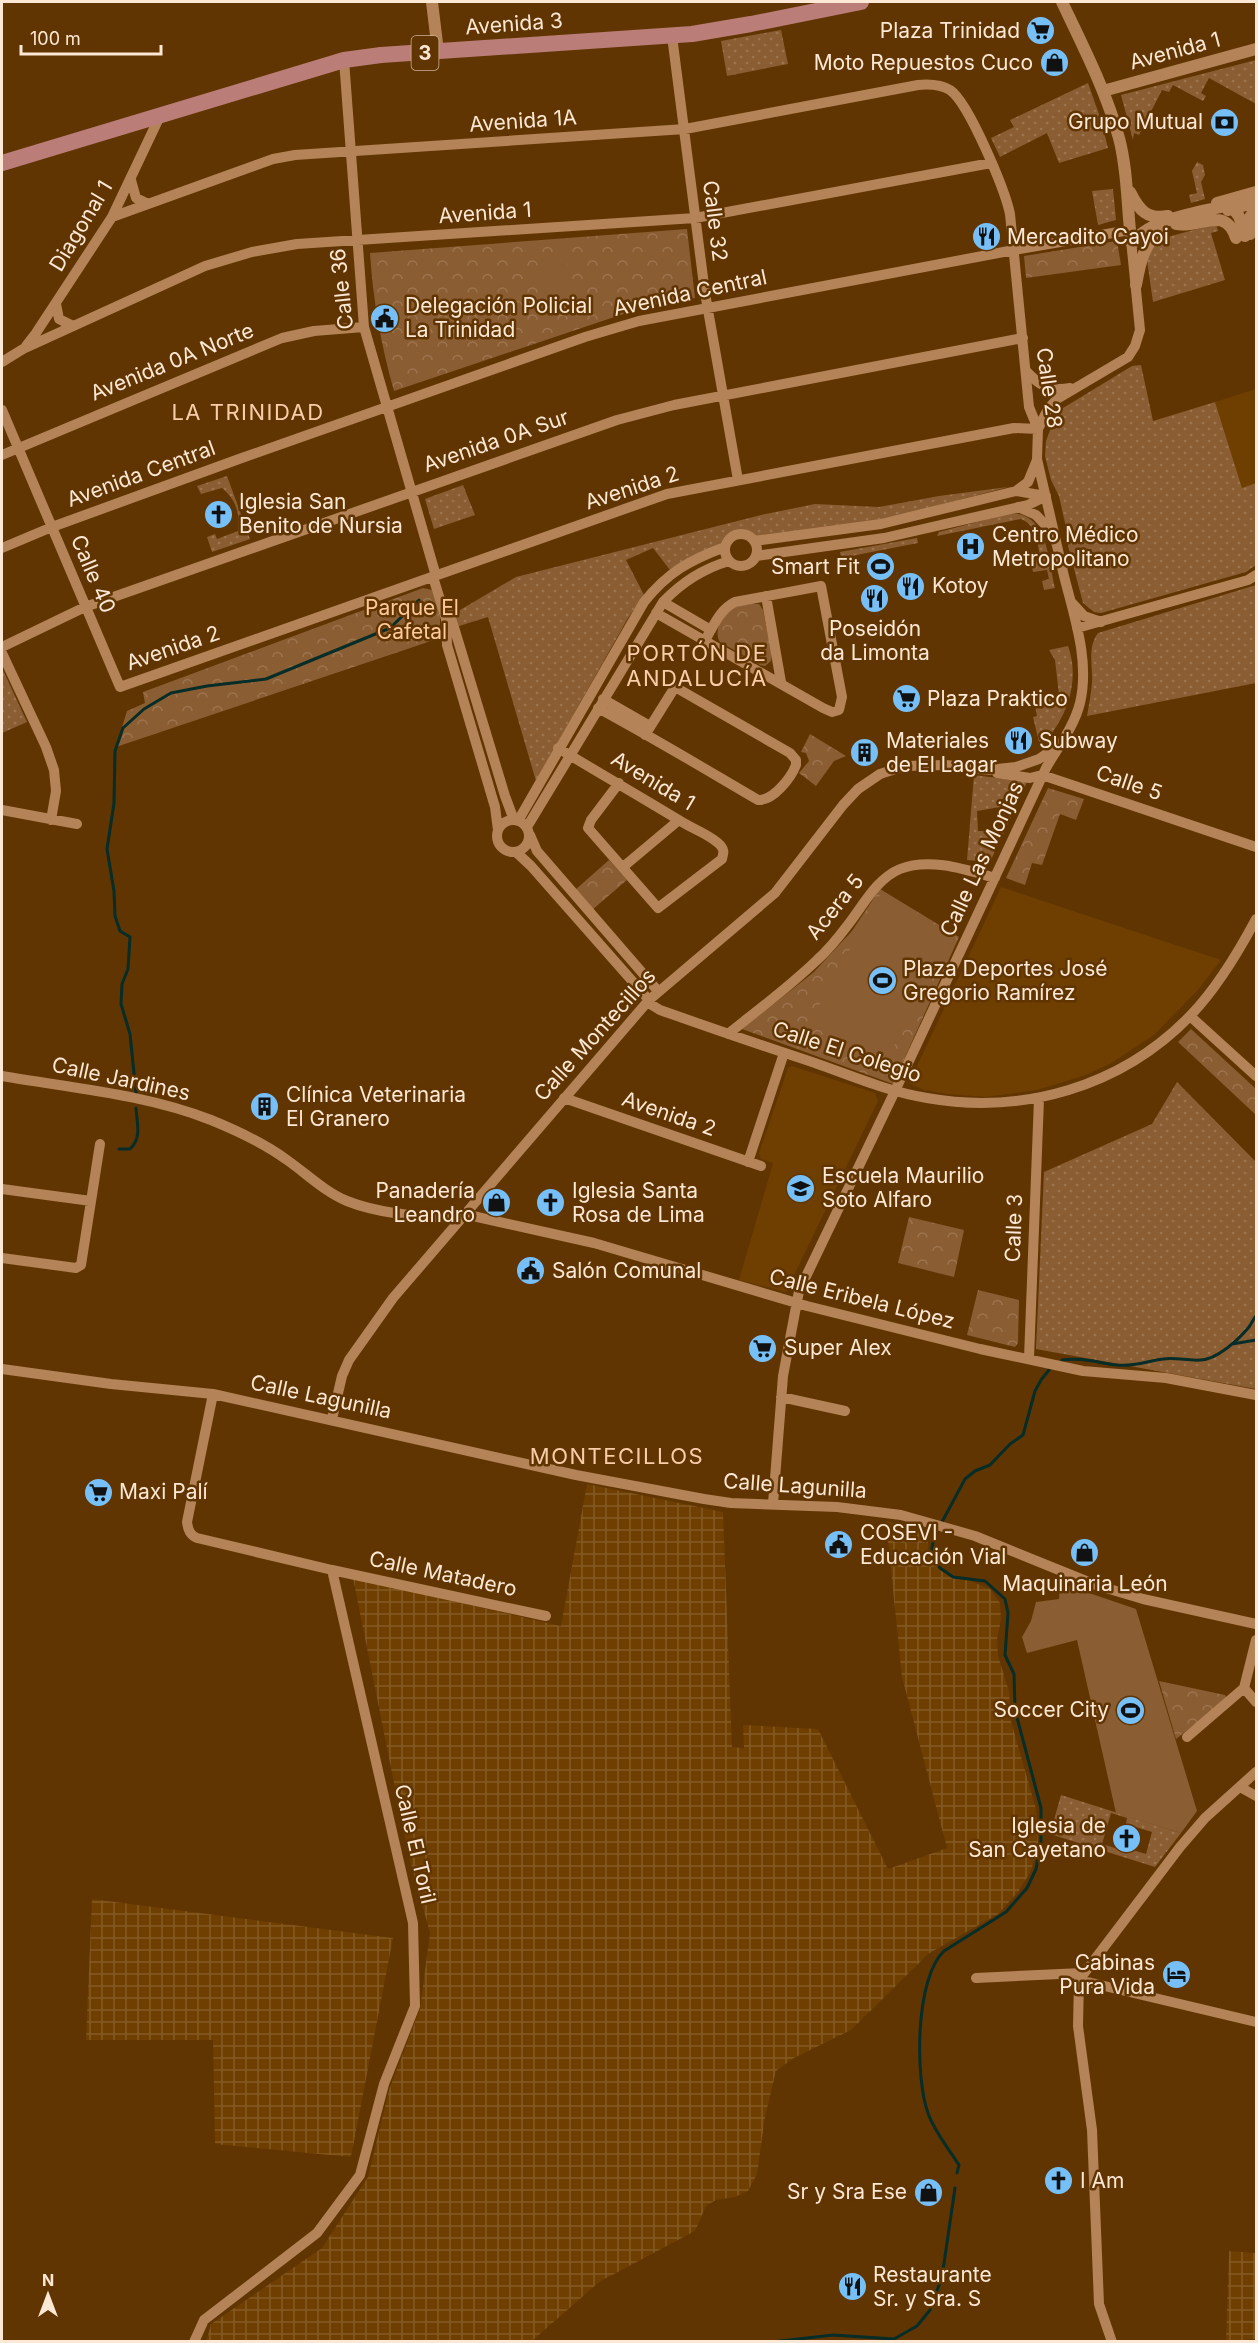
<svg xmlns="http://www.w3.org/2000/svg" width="1258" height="2343" viewBox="0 0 1258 2343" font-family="Inter,sans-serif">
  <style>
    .built { fill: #6f3e01 }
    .industrial { fill: url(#industrial-grid) }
    .grass { fill: url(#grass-dots); fill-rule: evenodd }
    .forest { fill: url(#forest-crowns) }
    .pitch { fill: #8b5d32 }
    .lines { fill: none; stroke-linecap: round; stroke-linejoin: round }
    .stream { stroke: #062d28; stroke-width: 3 }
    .minor { stroke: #b48358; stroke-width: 10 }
    .tertiary { stroke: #b48358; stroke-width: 12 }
    .primary { stroke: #bb7d77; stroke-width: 16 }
    .labels { text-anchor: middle; stroke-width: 5; stroke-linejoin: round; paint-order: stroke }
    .shield { fill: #603502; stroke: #ceb296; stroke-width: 1.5 }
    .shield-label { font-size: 20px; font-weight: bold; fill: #fde7d5 }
    .street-label { font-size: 21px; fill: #fde7d5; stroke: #603502 }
    .poi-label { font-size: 21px; fill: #fde7d5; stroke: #603502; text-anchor: start }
    .park-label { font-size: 21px; fill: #feca9d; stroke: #603502 }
    .neighbourhood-label { font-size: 22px; letter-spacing: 1.5px; fill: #f8ceaa; stroke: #603502 }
  </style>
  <defs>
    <pattern id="industrial-grid" width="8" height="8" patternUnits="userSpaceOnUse" patternTransform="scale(1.5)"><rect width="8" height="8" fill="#6f3e01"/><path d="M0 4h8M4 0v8" fill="none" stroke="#845a25"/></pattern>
    <pattern id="grass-dots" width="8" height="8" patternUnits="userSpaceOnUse" patternTransform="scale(1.5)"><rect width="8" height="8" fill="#8b5d32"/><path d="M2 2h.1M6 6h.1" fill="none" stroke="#9c744f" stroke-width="1.8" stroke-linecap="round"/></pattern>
    <pattern id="forest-crowns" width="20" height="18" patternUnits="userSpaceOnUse" patternTransform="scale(1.5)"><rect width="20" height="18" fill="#8b5d32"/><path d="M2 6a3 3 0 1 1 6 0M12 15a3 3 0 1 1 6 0" fill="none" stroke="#9c744f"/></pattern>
  </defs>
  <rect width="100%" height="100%" fill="#603502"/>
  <path class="built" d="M1256,389V483L1242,488L1215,402Z
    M1001,887L1221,960L1198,990L1154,1035L1110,1064L1083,1076L1037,1090L986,1097L947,1094L924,1090L909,1083Z
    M792,1066L875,1093L878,1101L786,1292L739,1280L773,1163L761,1159L759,1153L788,1068Z"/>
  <path class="industrial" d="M587,1484L723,1512L732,1747L744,1748L743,1725L818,1729L888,1869L947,1848L902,1677L886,1521L928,1532V1554L939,1569L953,1578L968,1580L990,1589L1000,1603L1001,1620L997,1639L998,1656L1009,1691L1011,1721L1036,1809L1038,1844L1031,1871L1018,1892L998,1914L928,1954L851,2030L792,2059L776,2071L765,2117L757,2174L748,2191L735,2197L716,2200L706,2206L695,2231L599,2282L532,2341L206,2342L211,2324L322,2248L368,2177L389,2090L420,2009L430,1933L408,1853L353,1578L561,1626Z
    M92,1899L393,1938L351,2157L215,2144L213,2040H86Z
    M1229,2251L1256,2253V2339L1226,2341Z"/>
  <path class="grass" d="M781,30L788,64L727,76L721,41Z
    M1256,60V104L1209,78L1201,93L1206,96L1203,101L1173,85L1169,92L1162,90L1139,135L1134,133L1133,140L1121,95Z
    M1088,83L1101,120L1108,148L1059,163L1047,133L1000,157L991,138L1014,127L1010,120Z
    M1197,162L1203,165L1205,175L1201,182L1205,199L1191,203L1189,195L1197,193L1192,171Z
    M1113,189L1116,220L1098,225L1092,191Z
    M1216,224L1218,231L1211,233L1225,280L1153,302L1147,260L1150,251L1160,239Z
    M1141,365L1153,421L1215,402L1242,488L1256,483V565L1246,572L1101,613L1094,612L1083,603L1068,546L1067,532L1059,496L1051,480L1045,456L1046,441L1055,417L1063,408L1132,366Z
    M227,476L250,539L212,552L207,537L215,534L217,539L238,531C240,512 236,500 222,488L201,494L197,486Z
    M463,485L475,515L434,529L425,499Z
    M1008,487L875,522L757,537L750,532C737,529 728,532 722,544L670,570L653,548L626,560L644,595L628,618L536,781L488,617L459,626L455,613L516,577L761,515L815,504L879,507L939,496Z
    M1011,513C1048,514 1048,559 1055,588L1044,590L1042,581L1049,579L1047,570L1033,572L1032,567L1040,555C1037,541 1036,525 1021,519L937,536L939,532Z
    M917,538L918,543L841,558L840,552Z
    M1256,585V683L1087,716C1089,705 1091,694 1092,683C1093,665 1087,648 1098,633Z
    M1068,646C1081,681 1066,722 1040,746L1033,717L1037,716L1034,701L1059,695L1055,660L1049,650Z
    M2,668L27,722L2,733Z
    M974,775L1027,782L990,862L967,860ZM1000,799H1014V804L1003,831H978L977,811L1000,807Z
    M1177,1082L1256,1162V1389L1036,1349L1044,1172L1152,1124Z
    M1061,1795L1181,1833L1155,1867L1050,1834ZM1111,1813L1127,1818L1126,1824L1152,1832L1146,1854L1116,1845L1115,1848L1102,1844Z"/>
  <path class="forest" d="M687,229L695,298L650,305L394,391C381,345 373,300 370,253Z
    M1117,241L1121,265L1026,278L1024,256Z
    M423,588L432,590L440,615V638L116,747L127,711L145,703L143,692Z
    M751,604H759L763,610L772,654L771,661L765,666L760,665L720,642C714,634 720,618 728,611C734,606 744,605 751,604Z
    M810,734L846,756L834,761L816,786L799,773L809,761L806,753L801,752Z
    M1048,788L1084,799L1076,820L1060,814L1042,865L1032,863L1025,885L1006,878Z
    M609,860L627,880L592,910L575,890Z
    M880,889L959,937L893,1084L742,1029L814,972L852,931Z
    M1191,1029L1256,1089V1115L1178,1042Z
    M909,1217L964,1230L954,1277L898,1263Z
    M978,1290L1019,1300L1018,1343L1015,1347L967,1335Z
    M1159,1681L1225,1695L1227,1699L1176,1739Z"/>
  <path class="pitch" d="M566,259L577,303L549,310L539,266Z
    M881,894L956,937L886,1060L809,1024Z
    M1060,1583L1136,1609L1197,1811L1181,1833L1116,1813L1077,1640L1027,1653L1022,1637L1031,1621L1036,1602L1059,1599Z"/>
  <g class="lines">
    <path class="stream" d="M136,1093L130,1034L121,1004L122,984L128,969L130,937L120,931L115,916L114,891L107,849L114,803L115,751L123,728L144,709L171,693L207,686L266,679L390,628L419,600
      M119,1149H130C142,1138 137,1123 136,1108
      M1232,1344L1256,1340
      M1062,1360C1081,1357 1099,1363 1117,1365C1134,1367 1147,1361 1163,1359C1176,1357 1188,1361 1200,1360C1217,1360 1239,1339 1249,1327C1252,1323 1253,1319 1256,1316
      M957,2173L959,2165C949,2149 934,2131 928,2113C915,2078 915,1978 944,1951L1006,1912L1027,1888L1036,1869L1041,1841V1808L1015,1710L1014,1674L1005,1655L1008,1613L1005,1599L985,1581L953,1577L940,1568L931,1554L934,1537L965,1479L975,1471L990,1465L1010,1444L1023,1435L1035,1391L1041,1380L1049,1370
      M772,2342L833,2335L894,2339L917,2326L930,2310L942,2277L955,2188"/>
    <path class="minor" d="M672,36L705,293L738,480
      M344,60L364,327L436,576
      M131,180L136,198L148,204
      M112,217L273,159L295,155L685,129L918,85C929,84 940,84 950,90C969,103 1005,190 1010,214L1029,407L1038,429L1037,459C1046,498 1055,537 1064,576C1074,616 1090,661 1080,703C1074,727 1058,747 1046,768L895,1091L799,1291L783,1376L773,1504
      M56,304L59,319L73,326
      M26,346L36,333L112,217L160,116
      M2,362L23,349L205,266L252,252L297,244L695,218L991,163
      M1026,371C1039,385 1049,392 1070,388
      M2,410L120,687L667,494L1014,428L1038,429
      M2,455L282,338L314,331L364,327
      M1016,491L1028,482L1037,460
      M1018,507L1036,515L1053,533
      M725 550a16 16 0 1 1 32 0a16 16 0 1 1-32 0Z
      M754,541L881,524L1016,491L1046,496
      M2,548L52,527L239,459L585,337L639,321L1014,250L1130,230L1140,330L1135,346L1128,357L1057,399L1048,409L1038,429
      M756,556L884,538L1028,505L1046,496
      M433,577L446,619L447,645L495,807L498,830
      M766,596L781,682
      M663,602L711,630
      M1072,603L1084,616L1101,622
      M656,613L823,708L832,712L839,710L842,697L821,586L735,602C719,610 714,626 705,640
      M450,614L505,796L514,820
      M1077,628L1248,580L1256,575
      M2,647L85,607L617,420L674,405L1023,338
      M2,653L46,747L54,770L56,791L51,820
      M603,699L650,726
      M598,708C652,737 705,769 758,800C773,801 791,778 796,765V760L790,753L675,687L645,735
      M558,748C599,773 641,797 682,822C693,829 713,836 721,846C725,851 723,854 722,859L658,908L588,828L591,820L619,783
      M997,773L1030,778L1042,775L1256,847
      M2,810L77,824
      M497 836a16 16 0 1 1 32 0a16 16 0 1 1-32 0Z
      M518,821L644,602C668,572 690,560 725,547
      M527,827L663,602C682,582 702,569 729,561
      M530,835L537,851L658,991
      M516,852L531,866L649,1000
      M623,867L679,820
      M647,1002L660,1010C711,1028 763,1046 815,1063C852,1076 889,1092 927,1098C1023,1115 1121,1087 1190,1016C1217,988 1238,953 1256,919
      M1190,1016L1256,1076
      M728,1034C758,1010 789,987 817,960C828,950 838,938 847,926C863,906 876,879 900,869C930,857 967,870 995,878
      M2,1076C71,1088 145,1094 211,1120C238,1131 264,1143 287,1160C307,1174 325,1192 347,1201C382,1215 423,1216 460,1219
      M564,1098L761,1166
      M748,1162L784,1053
      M2,1189L91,1201
      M464,1214L594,1243L807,1306L980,1349L1083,1371L1166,1378L1256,1395
      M2,1258L76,1268L81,1265L100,1144
      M1029,1358L1039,1099
      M2,1369L111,1384L213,1394L576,1475L704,1499L731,1503L837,1507L901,1515L975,1536L1096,1585L1143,1599L1256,1624
      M781,1397L845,1411
      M332,1419L342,1376L349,1360L393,1298L649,1000L775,893L843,805L858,789L880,774L905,766L946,765L988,770L1016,767L1039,759L1056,747
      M332,1570L546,1616
      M1244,1688L1256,1702
      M1187,1737L1244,1688L1256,1640
      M1240,1787L1256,1796
      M976,1978L1082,1973
      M1079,1980L1256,2022
      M194,2342L204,2320L317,2233L360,2175L384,2084L415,2006L413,1923L332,1570L197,1538C190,1535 188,1530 187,1522L213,1394
      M1112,2342L1099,2304L1092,2130L1078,2026L1079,1980L1180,1847L1205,1818L1256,1772"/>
    <path class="tertiary" d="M432,2L438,52
      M1062,2C1083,46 1106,91 1119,138C1127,168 1127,200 1130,230
      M1103,91L1256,49
      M1130,192C1139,210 1147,220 1168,216
      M1217,203L1256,192
      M1228,210L1256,202
      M1176,224C1199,229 1225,204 1236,238
      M1250,234L1249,219L1256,208
      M1132,244C1148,219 1197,213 1225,206C1240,210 1241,221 1245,236
      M1136,285C1140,262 1144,244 1162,228"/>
    <path class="primary" d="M2,163L344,60L381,55L692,34L751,24L861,2"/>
  </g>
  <defs>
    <symbol id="supermarket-disc" viewBox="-11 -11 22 22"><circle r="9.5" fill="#76c0f7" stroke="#603502"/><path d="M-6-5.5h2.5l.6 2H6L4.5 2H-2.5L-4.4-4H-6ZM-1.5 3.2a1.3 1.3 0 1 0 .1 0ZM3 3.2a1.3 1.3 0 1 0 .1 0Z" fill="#111"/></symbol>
    <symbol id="shop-disc" viewBox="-11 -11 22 22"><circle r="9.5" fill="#76c0f7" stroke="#603502"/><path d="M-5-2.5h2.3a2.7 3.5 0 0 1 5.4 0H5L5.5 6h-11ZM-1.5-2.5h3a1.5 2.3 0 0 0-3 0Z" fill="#111"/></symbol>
    <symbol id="bank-disc" viewBox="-11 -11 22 22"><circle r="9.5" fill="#76c0f7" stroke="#603502"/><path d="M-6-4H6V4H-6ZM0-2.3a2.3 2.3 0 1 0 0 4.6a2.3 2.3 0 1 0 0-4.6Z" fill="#111"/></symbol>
    <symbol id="restaurant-disc" viewBox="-11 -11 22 22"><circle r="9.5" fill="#76c0f7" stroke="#603502"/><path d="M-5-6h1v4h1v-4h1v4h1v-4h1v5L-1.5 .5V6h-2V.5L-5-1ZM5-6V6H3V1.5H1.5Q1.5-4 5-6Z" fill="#111"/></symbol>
    <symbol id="civic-disc" viewBox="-11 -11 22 22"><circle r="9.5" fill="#76c0f7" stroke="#603502"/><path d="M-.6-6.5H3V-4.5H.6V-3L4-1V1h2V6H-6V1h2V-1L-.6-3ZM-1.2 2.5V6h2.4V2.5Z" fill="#111"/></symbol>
    <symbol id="church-disc" viewBox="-11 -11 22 22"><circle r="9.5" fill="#76c0f7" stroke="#603502"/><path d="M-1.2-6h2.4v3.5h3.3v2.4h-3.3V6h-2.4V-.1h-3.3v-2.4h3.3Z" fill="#111"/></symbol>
    <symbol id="hospital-disc" viewBox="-11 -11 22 22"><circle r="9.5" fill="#76c0f7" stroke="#603502"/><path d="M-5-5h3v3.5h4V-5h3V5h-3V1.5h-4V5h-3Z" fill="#111"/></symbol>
    <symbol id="stadium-disc" viewBox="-11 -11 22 22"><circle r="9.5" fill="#76c0f7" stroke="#603502"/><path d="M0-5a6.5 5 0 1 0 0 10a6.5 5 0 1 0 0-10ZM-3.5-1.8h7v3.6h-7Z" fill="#111"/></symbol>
    <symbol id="building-disc" viewBox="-11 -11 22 22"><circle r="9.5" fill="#76c0f7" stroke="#603502"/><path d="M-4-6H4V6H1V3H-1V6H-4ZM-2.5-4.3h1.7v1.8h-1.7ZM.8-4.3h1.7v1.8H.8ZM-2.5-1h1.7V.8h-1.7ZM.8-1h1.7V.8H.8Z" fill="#111"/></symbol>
    <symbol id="school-disc" viewBox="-11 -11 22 22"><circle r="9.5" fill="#76c0f7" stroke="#603502"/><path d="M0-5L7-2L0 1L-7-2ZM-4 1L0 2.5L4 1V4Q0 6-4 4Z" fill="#111"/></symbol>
    <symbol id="hotel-disc" viewBox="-11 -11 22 22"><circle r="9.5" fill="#76c0f7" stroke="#603502"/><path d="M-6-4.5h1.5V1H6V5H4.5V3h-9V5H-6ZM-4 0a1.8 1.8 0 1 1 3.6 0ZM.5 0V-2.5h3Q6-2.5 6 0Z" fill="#111"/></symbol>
  </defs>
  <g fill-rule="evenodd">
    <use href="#supermarket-disc" x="1024" y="14" width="33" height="33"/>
    <use href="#shop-disc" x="1038" y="46" width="33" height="33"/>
    <use href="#bank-disc" x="1208" y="106" width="33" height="33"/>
    <use href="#restaurant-disc" x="970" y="220" width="33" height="33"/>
    <use href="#civic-disc" x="368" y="302" width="33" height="33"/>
    <use href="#church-disc" x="202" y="498" width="33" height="33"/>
    <use href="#hospital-disc" x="954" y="530" width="33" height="33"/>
    <use href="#stadium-disc" x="864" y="550" width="33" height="33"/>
    <use href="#restaurant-disc" x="894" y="570" width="33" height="33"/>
    <use href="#restaurant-disc" x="858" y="582" width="33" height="33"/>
    <use href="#supermarket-disc" x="890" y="682" width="33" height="33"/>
    <use href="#restaurant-disc" x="1002" y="724" width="33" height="33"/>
    <use href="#building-disc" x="848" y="736" width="33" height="33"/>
    <use href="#stadium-disc" x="866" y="964" width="33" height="33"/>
    <use href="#building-disc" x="248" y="1090" width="33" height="33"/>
    <use href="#school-disc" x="784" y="1172" width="33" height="33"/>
    <use href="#shop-disc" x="480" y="1186" width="33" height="33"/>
    <use href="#church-disc" x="534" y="1186" width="33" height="33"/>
    <use href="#civic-disc" x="514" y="1254" width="33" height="33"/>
    <use href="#supermarket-disc" x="746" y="1332" width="33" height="33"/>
    <use href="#supermarket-disc" x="82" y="1476" width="33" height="33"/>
    <use href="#civic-disc" x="822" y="1528" width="33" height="33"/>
    <use href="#shop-disc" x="1068" y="1536" width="33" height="33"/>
    <use href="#stadium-disc" x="1114" y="1694" width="33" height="33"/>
    <use href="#church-disc" x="1110" y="1822" width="33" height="33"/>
    <use href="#hotel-disc" x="1160" y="1958" width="33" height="33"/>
    <use href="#church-disc" x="1042" y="2164" width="33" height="33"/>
    <use href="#shop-disc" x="912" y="2176" width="33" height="33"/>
    <use href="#restaurant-disc" x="836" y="2270" width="33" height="33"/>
  </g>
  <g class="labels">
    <rect class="shield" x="411.5" y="36" width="27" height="34" rx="4.5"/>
    <g class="shield-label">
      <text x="425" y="60">3</text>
    </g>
    <g class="street-label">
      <text transform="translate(514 24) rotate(-4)" y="7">Avenida 3</text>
      <text transform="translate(1175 51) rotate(-15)" y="7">Avenida 1</text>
      <text transform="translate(523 121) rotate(-4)" y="7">Avenida 1A</text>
      <text transform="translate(485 213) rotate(-4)" y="7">Avenida 1</text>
      <text transform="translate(715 221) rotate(83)" y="7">Calle 32</text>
      <text transform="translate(81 226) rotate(-59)" y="7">Diagonal 1</text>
      <text transform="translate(342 289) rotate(-96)" y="7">Calle 36</text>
      <text transform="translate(690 293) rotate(-12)" y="7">Avenida Central</text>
      <text transform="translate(172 362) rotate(-22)" y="7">Avenida 0A Norte</text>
      <text transform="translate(1049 388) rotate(82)" y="7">Calle 28</text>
      <text transform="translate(496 441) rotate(-19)" y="7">Avenida 0A Sur</text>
      <text transform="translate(141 474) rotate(-20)" y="7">Avenida Central</text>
      <text transform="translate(632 488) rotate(-18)" y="7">Avenida 2</text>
      <text transform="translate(93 574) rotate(67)" y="7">Calle 40</text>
      <text transform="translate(173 648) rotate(-19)" y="7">Avenida 2</text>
      <text transform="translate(653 781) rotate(31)" y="7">Avenida 1</text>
      <text transform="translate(1129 783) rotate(19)" y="7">Calle 5</text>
      <text transform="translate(982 859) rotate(-65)" y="7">Calle Las Monjas</text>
      <text transform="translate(835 907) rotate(-51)" y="7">Acera 5</text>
      <text transform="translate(595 1035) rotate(-48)" y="7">Calle Montecillos</text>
      <text transform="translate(847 1052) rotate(18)" y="7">Calle El Colegio</text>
      <text transform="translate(121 1079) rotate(12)" y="7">Calle Jardines</text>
      <text transform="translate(669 1114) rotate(19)" y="7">Avenida 2</text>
      <text transform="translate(1014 1228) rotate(-88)" y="7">Calle 3</text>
      <text transform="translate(862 1299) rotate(14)" y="7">Calle Eribela López</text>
      <text transform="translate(321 1397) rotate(12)" y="7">Calle Lagunilla</text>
      <text transform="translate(795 1486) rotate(4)" y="7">Calle Lagunilla</text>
      <text transform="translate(443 1574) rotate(12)" y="7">Calle Matadero</text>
      <text transform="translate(415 1844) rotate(77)" y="7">Calle El Toril</text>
    </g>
    <g class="poi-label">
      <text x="1020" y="38" text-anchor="end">Plaza Trinidad</text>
      <text x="1033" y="70" text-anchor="end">Moto Repuestos Cuco</text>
      <text x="1203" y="129" text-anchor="end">Grupo Mutual</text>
      <text x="1007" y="244">Mercadito Cayoi</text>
      <text x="405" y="313">Delegación Policial<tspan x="405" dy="24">La Trinidad</tspan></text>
      <text x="239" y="509">Iglesia San<tspan x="239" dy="24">Benito de Nursia</tspan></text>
      <text x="992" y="542">Centro Médico<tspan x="992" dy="24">Metropolitano</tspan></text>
      <text x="860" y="574" text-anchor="end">Smart Fit</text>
      <text x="932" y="593">Kotoy</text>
      <text x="875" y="636" text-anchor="middle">Poseidón<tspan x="875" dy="24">da Limonta</tspan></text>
      <text x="927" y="706">Plaza Praktico</text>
      <text x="886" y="748">Materiales<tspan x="886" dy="24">de El Lagar</tspan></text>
      <text x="1039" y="748">Subway</text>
      <text x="903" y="976">Plaza Deportes José<tspan x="903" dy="24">Gregorio Ramírez</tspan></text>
      <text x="286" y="1102">Clínica Veterinaria<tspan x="286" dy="24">El Granero</tspan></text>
      <text x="822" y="1183">Escuela Maurilio<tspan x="822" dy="24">Soto Alfaro</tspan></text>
      <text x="475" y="1198" text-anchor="end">Panadería<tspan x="475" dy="24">Leandro</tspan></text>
      <text x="572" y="1198">Iglesia Santa<tspan x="572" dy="24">Rosa de Lima</tspan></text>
      <text x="552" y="1278">Salón Comunal</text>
      <text x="784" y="1355">Super Alex</text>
      <text x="119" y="1499">Maxi Palí</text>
      <text x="860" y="1540">COSEVI -<tspan x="860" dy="24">Educación Vial</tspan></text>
      <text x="1085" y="1591" text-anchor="middle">Maquinaria León</text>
      <text x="1109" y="1717" text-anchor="end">Soccer City</text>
      <text x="1106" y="1833" text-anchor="end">Iglesia de<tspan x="1106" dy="24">San Cayetano</tspan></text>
      <text x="1155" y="1970" text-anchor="end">Cabinas<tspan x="1155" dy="24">Pura Vida</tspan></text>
      <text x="1080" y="2188">I Am</text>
      <text x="907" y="2199" text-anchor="end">Sr y Sra Ese</text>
      <text x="873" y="2282">Restaurante<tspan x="873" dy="24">Sr. y Sra. S</tspan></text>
    </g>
    <g class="park-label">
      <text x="412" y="615">Parque El<tspan x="412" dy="24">Cafetal</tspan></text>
    </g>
    <g class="neighbourhood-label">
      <text x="248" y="420">LA TRINIDAD</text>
      <text x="697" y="661">PORTÓN DE<tspan x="697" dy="25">ANDALUCÍA</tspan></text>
      <text x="617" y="1464">MONTECILLOS</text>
    </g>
  </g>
  <rect width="1258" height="2343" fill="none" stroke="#fde7d5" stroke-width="6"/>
  <g transform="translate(48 2295)" stroke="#603502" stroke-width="4.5" paint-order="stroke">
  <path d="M0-4.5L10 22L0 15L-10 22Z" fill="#fde7d5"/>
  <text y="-9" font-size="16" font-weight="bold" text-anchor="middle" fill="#fde7d5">N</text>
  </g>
  <path d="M21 45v9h140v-9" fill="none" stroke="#fde7d5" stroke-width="3"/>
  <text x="30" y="45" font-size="18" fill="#fde7d5" stroke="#603502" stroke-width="4.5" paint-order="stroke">100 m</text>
</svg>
